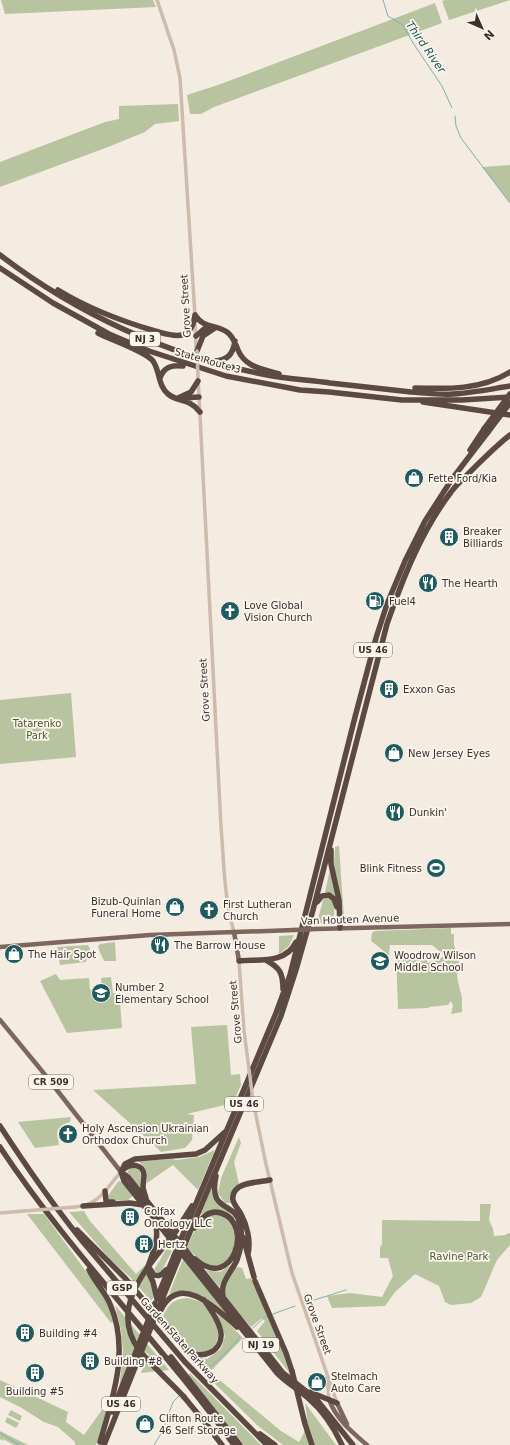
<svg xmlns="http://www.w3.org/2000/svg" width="510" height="1445" viewBox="0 0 510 1445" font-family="'DejaVu Sans',sans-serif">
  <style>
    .green { fill: #b8c4a0 }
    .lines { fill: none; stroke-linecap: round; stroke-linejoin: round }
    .stream { stroke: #7fb0b2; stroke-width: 1 }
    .minor { stroke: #cdbbac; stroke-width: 3.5 }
    .major { stroke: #7d675c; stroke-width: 4.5 }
    .highway { stroke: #5c4a42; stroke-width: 5.5 }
    .minor-bridge { stroke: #cdbbac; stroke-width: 3.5 }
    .major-bridge { stroke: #7d675c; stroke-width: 4.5 }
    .highway-bridge { stroke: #5c4a42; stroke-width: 5.5 }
    .labels { text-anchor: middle; stroke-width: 3.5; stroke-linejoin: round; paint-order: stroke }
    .shield { fill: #fbf5ee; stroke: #756b66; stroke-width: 1 }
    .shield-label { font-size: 9px; font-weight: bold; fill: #3b302b }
    .street-label { font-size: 10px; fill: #3b302b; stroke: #fbf5ee }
    .poi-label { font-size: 10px; fill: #3b302b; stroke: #fbf5ee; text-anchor: start }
    .park-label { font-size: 10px; fill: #4a5a2e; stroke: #fbf5ee }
    .water-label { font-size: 11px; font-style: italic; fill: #1f5a5e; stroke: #fbf5ee }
  </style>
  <rect width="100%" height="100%" fill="#f4ebe1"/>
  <path class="green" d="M1,0H153L156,7L5,14Z
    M445,0H510L449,20L442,1Z
    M435,3L442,23L214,107L201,114H190L187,95L218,85Z
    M178,104L179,121L155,124L145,132L108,147L0,187V162L105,122L119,119V106Z
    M510,165V203L482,167Z
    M71,693L76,757L0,764V700Z
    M339,846L344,918L342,919L334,865L335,847Z
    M330,869L336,896L325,892Z
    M327,898C337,901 334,912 333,922L329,923H317L323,900Z
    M451,928V934H454V945L459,962L457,977L462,998V1012L451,1014L453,1006L451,1001L448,1005L429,1007V1008L398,1009L396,954L427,952V963L445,956L432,945H390L389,955L371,941L372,933L375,931Z
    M294,935L289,946L279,954V936Z
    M115,942L116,961H104C102,955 99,952 98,946L100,944Z
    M88,945L90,949L86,962L60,965L57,947Z
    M56,974L60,980L89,978L90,990L102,989L101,978L111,977L113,993H123L120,1001L122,1028L67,1033L40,981Z
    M227,1025L231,1075L240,1074L241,1085L233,1103L187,1114L194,1115L192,1140L185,1148L161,1152L153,1144L93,1090L196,1084L191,1027Z
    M71,1117L70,1122C55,1126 56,1132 59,1145L35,1148L18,1122Z
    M239,1137L241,1143L234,1162L239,1184L234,1188L230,1195L232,1203H225L218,1193L221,1178Z
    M215,1150L198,1190L173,1165L147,1183C147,1173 146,1167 138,1161L173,1159L176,1160L199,1157Z
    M130,1168H137C143,1174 141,1182 141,1190L127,1172Z
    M119,1181L122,1182L132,1194V1197L128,1200L111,1201L109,1200L108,1196L117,1183Z
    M212,1185L213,1195L235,1218L233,1219C225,1209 211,1208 200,1215Z
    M480,1204H491L489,1220L493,1229L494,1236L506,1235V1234L510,1233V1245L497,1260L481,1297L471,1303L451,1305L445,1302L439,1286L415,1274L395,1292L385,1306L332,1308L327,1296L350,1293L382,1297L393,1276L388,1258H380V1247L382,1244V1220L480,1221Z
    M84,1211L90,1221L136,1274L145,1265L155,1296L151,1301L131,1278L110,1259L69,1212Z
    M27,1214H44L107,1300L114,1321L111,1323Z
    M217,1214C221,1216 226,1217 228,1220C242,1235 232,1273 209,1265C201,1263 193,1253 187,1248C193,1233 200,1216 217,1214Z
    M167,1248L172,1251L162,1270L158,1273L154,1270Z
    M183,1259L231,1319C213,1303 195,1283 169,1294Z
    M234,1263L219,1287L206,1270L220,1272Z
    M237,1267L242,1268L246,1279L251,1278L253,1283L288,1361L291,1375L257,1331L265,1321L262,1318L251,1327L226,1298C221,1287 229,1274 237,1267Z
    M187,1298C194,1299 200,1301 205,1305C209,1308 212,1315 215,1321C220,1334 220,1344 207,1352C204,1354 199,1355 195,1353C185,1349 173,1330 165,1321L163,1316C170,1303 172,1300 187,1298Z
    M115,1305L169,1370L141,1373L149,1354L134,1348L119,1390L123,1351L121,1330Z
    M217,1312L243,1338L210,1372L281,1431L299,1442C308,1428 308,1419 305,1403L336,1445H283L257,1425L206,1375L190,1356L207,1359L221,1349L225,1336Z
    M190,1373L261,1445H244L188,1375Z
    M0,1380L68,1412L66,1422L84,1435L109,1400L102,1428L96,1445H75V1442L58,1427L44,1422L20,1407L0,1397Z
    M11,1410L22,1416L20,1421L8,1415Z
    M7,1417L19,1423L16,1428L5,1422Z
    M0,1431L28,1445H14L3,1439V1441L0,1439Z"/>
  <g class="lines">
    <path class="stream" d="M383,0L388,16L403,25L413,43L442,86L452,108
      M455,116L456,126L461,138L510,203
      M308,1302L346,1290
      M273,1314L295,1306
      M253,1328L266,1316
      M205,1371L224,1355L240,1337
      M0,1433L20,1445
      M154,1445L162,1432L173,1402L179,1396"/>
    <path class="minor" d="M157,0L174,50L180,78L195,316
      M195,322L196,350
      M198,376L221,827C224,862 224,899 234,932
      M239,961L244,1031L249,1069
      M253,1101L266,1164L292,1273L337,1403
      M75,1207C100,1205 106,1188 121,1172
      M0,1213L24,1211
      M327,1377L329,1399"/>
    <path class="major" d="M316,929L510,924
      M234,932L239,961
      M0,947L150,935L294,930
      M0,1020L42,1071L121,1172
      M329,1399C335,1418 352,1432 367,1445
      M337,1403L347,1424"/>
    <path class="highway" d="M0,255C79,315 169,356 267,375C288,379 309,380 330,383C357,386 384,389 411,392C425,393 439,395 453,394C472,393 491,389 510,386
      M0,268L53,303L109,334L149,351L226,376L300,390L329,392L402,400H462L510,397
      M58,290C89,309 121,321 155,331C163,333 173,337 182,335C191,332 194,324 195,315
      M195,315C204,329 216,324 227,332C233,336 235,343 238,350C245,367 262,369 279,374
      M98,333C111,340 145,351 153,361C160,371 158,386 168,394C179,403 188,397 200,412
      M196,336L204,329L212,328
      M197,351L203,336L215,328
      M215,361C228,360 233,354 235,341
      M160,378C164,367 171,365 183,366
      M415,388C448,389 481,390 510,372
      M178,398L191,392L198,381
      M182,398L199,397
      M423,402L510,415
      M470,450L484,429
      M331,850V864L339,900L340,928
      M317,902L322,896L329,895L334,899L337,907
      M266,960C280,968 283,973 283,989
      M239,961C258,959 286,964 296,942
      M0,1126C26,1166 53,1205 83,1242L185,1362L267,1445
      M0,1147C70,1253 160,1342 234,1445
      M124,1169C131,1163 143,1164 144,1175C144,1179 143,1184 143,1188C144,1192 145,1195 146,1198
      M121,1172L128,1177L283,1373L317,1400L353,1445
      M121,1172L124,1181L132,1191L277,1373C287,1383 299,1390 309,1399C323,1411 334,1428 342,1445
      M121,1172L125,1164L135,1159L196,1154L205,1150L225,1132
      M216,1176C208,1214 235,1200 240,1224C243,1235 241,1250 237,1260C231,1273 220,1282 223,1296
      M105,1191L106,1201L109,1202H113
      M83,1206L130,1203L143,1205
      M155,1222C160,1238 153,1253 147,1269L153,1282L157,1299
      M194,1228C201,1219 208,1209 221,1213C254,1223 233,1293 195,1259
      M77,1230L125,1278L186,1350C200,1361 223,1352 221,1333C219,1321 211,1310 204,1300
      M176,1231L192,1206
      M243,1237L254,1277
      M181,1239L276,1013L290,975L355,717L376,638L387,604L405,561L425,521L452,479L488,432
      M185,1244L281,1016L296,970L313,910L387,624C403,578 421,532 451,492C456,485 463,479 470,472C483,459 496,446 510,435
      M248,1254C251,1241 247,1225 241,1214C239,1210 234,1205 233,1200C232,1195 235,1190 239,1187C247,1182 261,1182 270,1180
      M150,1269L154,1275C160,1277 162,1274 166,1270
      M89,1270C95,1282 105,1292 110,1304C130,1350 113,1397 100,1442
      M255,1281L286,1353L292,1371
      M157,1298L174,1256
      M159,1307L178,1260
      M161,1310C180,1271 218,1310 237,1327
      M171,1357L240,1445
      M310,1392L337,1403
      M184,1397L212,1431
      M112,1412L142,1336
      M260,1434L275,1445
      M215,1436L222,1445
      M104,1445L146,1340"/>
    <path class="minor-bridge" d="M197,351L198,376
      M249,1069L253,1101
      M24,1211L75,1207"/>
    <path class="major-bridge" d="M294,930L316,929"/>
    <path class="highway-bridge" d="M484,429L510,394
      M488,432L510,403
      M176,1231C151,1264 107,1306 139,1350C152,1366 169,1381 184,1397
      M174,1256L181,1239
      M178,1260L185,1244
      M142,1336L155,1303
      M146,1340L159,1307
      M292,1371L305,1424L312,1445"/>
  </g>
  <defs>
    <symbol id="shop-disc" viewBox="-11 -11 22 22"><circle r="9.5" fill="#1f5a5e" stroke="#fbf5ee"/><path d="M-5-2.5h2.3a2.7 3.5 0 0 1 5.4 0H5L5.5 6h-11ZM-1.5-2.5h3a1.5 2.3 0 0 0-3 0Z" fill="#fff"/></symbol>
    <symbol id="building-disc" viewBox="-11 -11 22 22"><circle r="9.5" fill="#1f5a5e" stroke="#fbf5ee"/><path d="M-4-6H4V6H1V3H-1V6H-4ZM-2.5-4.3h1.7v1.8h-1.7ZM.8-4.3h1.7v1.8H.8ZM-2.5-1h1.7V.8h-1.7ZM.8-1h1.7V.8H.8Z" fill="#fff"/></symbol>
    <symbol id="restaurant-disc" viewBox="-11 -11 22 22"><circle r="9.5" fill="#1f5a5e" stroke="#fbf5ee"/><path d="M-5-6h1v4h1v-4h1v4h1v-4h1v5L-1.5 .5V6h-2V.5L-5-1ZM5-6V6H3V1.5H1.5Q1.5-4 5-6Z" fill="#fff"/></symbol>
    <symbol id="fuel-disc" viewBox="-11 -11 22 22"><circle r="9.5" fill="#1f5a5e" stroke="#fbf5ee"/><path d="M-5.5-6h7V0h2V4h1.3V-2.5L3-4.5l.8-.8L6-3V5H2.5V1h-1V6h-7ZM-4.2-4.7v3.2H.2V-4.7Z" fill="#fff"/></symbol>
    <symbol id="church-disc" viewBox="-11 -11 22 22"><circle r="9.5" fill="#1f5a5e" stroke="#fbf5ee"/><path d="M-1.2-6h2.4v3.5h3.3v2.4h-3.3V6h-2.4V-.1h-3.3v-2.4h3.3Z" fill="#fff"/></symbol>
    <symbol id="stadium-disc" viewBox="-11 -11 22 22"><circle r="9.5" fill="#1f5a5e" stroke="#fbf5ee"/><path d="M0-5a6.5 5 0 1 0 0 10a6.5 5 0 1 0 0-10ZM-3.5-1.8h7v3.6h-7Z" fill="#fff"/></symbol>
    <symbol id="school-disc" viewBox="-11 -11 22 22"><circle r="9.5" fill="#1f5a5e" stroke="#fbf5ee"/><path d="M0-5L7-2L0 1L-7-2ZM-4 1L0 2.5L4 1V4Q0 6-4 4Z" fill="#fff"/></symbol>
  </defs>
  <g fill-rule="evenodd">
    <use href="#shop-disc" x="403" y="467" width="22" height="22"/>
    <use href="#building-disc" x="438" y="526" width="22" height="22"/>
    <use href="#restaurant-disc" x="417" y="572" width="22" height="22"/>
    <use href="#fuel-disc" x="364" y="590" width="22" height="22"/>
    <use href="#church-disc" x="219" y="600" width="22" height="22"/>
    <use href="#building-disc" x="378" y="678" width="22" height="22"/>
    <use href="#shop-disc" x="383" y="742" width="22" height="22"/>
    <use href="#restaurant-disc" x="384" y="801" width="22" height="22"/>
    <use href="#stadium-disc" x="425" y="857" width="22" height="22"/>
    <use href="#shop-disc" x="164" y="896" width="22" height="22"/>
    <use href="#church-disc" x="198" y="899" width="22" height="22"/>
    <use href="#restaurant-disc" x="149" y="934" width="22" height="22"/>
    <use href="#shop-disc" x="3" y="943" width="22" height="22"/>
    <use href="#school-disc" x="369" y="950" width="22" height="22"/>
    <use href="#school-disc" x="90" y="982" width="22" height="22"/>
    <use href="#church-disc" x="57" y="1123" width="22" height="22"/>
    <use href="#building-disc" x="119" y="1206" width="22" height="22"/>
    <use href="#building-disc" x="133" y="1233" width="22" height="22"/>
    <use href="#building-disc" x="14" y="1322" width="22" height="22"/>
    <use href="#building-disc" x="79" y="1350" width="22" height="22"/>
    <use href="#building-disc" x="24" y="1362" width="22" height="22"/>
    <use href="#shop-disc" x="306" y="1371" width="22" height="22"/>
    <use href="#shop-disc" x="134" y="1413" width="22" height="22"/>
  </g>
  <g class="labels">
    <g class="shield">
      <rect x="130" y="332" width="30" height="14" rx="3"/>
      <rect x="354" y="643" width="38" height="14" rx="3"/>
      <rect x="29" y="1075" width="44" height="14" rx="3"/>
      <rect x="225" y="1097" width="38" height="14" rx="3"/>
      <rect x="107" y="1281" width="30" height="14" rx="3"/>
      <rect x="243" y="1338" width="36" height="14" rx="3"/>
      <rect x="102" y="1397" width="38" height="14" rx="3"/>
    </g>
    <g class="shield-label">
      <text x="145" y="342">NJ 3</text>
      <text x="373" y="653">US 46</text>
      <text x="51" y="1085">CR 509</text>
      <text x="244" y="1107">US 46</text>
      <text x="122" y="1291">GSP</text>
      <text x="261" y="1348">NJ 19</text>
      <text x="121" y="1407">US 46</text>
    </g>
    <g class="street-label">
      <text transform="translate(185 306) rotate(-93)" y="4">Grove Street</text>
      <text transform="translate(208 360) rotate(16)" y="4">State Route 3</text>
      <text transform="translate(204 690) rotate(-93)" y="4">Grove Street</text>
      <text transform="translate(350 919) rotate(-2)" y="4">Van Houten Avenue</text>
      <text transform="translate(235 1012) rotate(-95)" y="4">Grove Street</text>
      <text transform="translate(318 1324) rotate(70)" y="4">Grove Street</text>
      <text transform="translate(180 1340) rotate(48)" y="4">Garden State Parkway</text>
    </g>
    <g class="poi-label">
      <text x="428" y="482">Fette Ford/Kia</text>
      <text x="463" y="535">Breaker<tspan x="463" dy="12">Billiards</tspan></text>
      <text x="442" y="587">The Hearth</text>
      <text x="389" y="605">Fuel4</text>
      <text x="244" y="609">Love Global<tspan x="244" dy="12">Vision Church</tspan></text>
      <text x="403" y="693">Exxon Gas</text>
      <text x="408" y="757">New Jersey Eyes</text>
      <text x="409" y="816">Dunkin'</text>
      <text x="422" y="872" text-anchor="end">Blink Fitness</text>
      <text x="161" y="905" text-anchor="end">Bizub-Quinlan<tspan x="161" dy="12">Funeral Home</tspan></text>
      <text x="223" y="908">First Lutheran<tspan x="223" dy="12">Church</tspan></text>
      <text x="174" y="949">The Barrow House</text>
      <text x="28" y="958">The Hair Spot</text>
      <text x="394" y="959">Woodrow Wilson<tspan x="394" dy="12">Middle School</tspan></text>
      <text x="115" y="991">Number 2<tspan x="115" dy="12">Elementary School</tspan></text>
      <text x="82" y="1132">Holy Ascension Ukrainian<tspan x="82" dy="12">Orthodox Church</tspan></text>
      <text x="144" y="1215">Colfax<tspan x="144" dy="12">Oncology LLC</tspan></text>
      <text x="158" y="1248">Hertz</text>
      <text x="39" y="1337">Building #4</text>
      <text x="104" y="1365">Building #8</text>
      <text x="331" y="1380">Stelmach<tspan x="331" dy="12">Auto Care</tspan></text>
      <text x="35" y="1395" text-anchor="middle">Building #5</text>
      <text x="159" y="1422">Clifton Route<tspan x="159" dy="12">46 Self Storage</tspan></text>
    </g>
    <g class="park-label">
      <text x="37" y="727">Tatarenko<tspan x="37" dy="12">Park</tspan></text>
      <text x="459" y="1260">Ravine Park</text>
    </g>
    <g class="water-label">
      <text transform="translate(426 47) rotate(55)" y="4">Third River</text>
    </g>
  </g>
  <g transform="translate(482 28) rotate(135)" stroke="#fbf5ee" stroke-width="3" paint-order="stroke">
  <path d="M0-3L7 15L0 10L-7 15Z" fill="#3b302b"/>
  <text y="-6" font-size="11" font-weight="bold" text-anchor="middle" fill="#3b302b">N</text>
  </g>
</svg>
